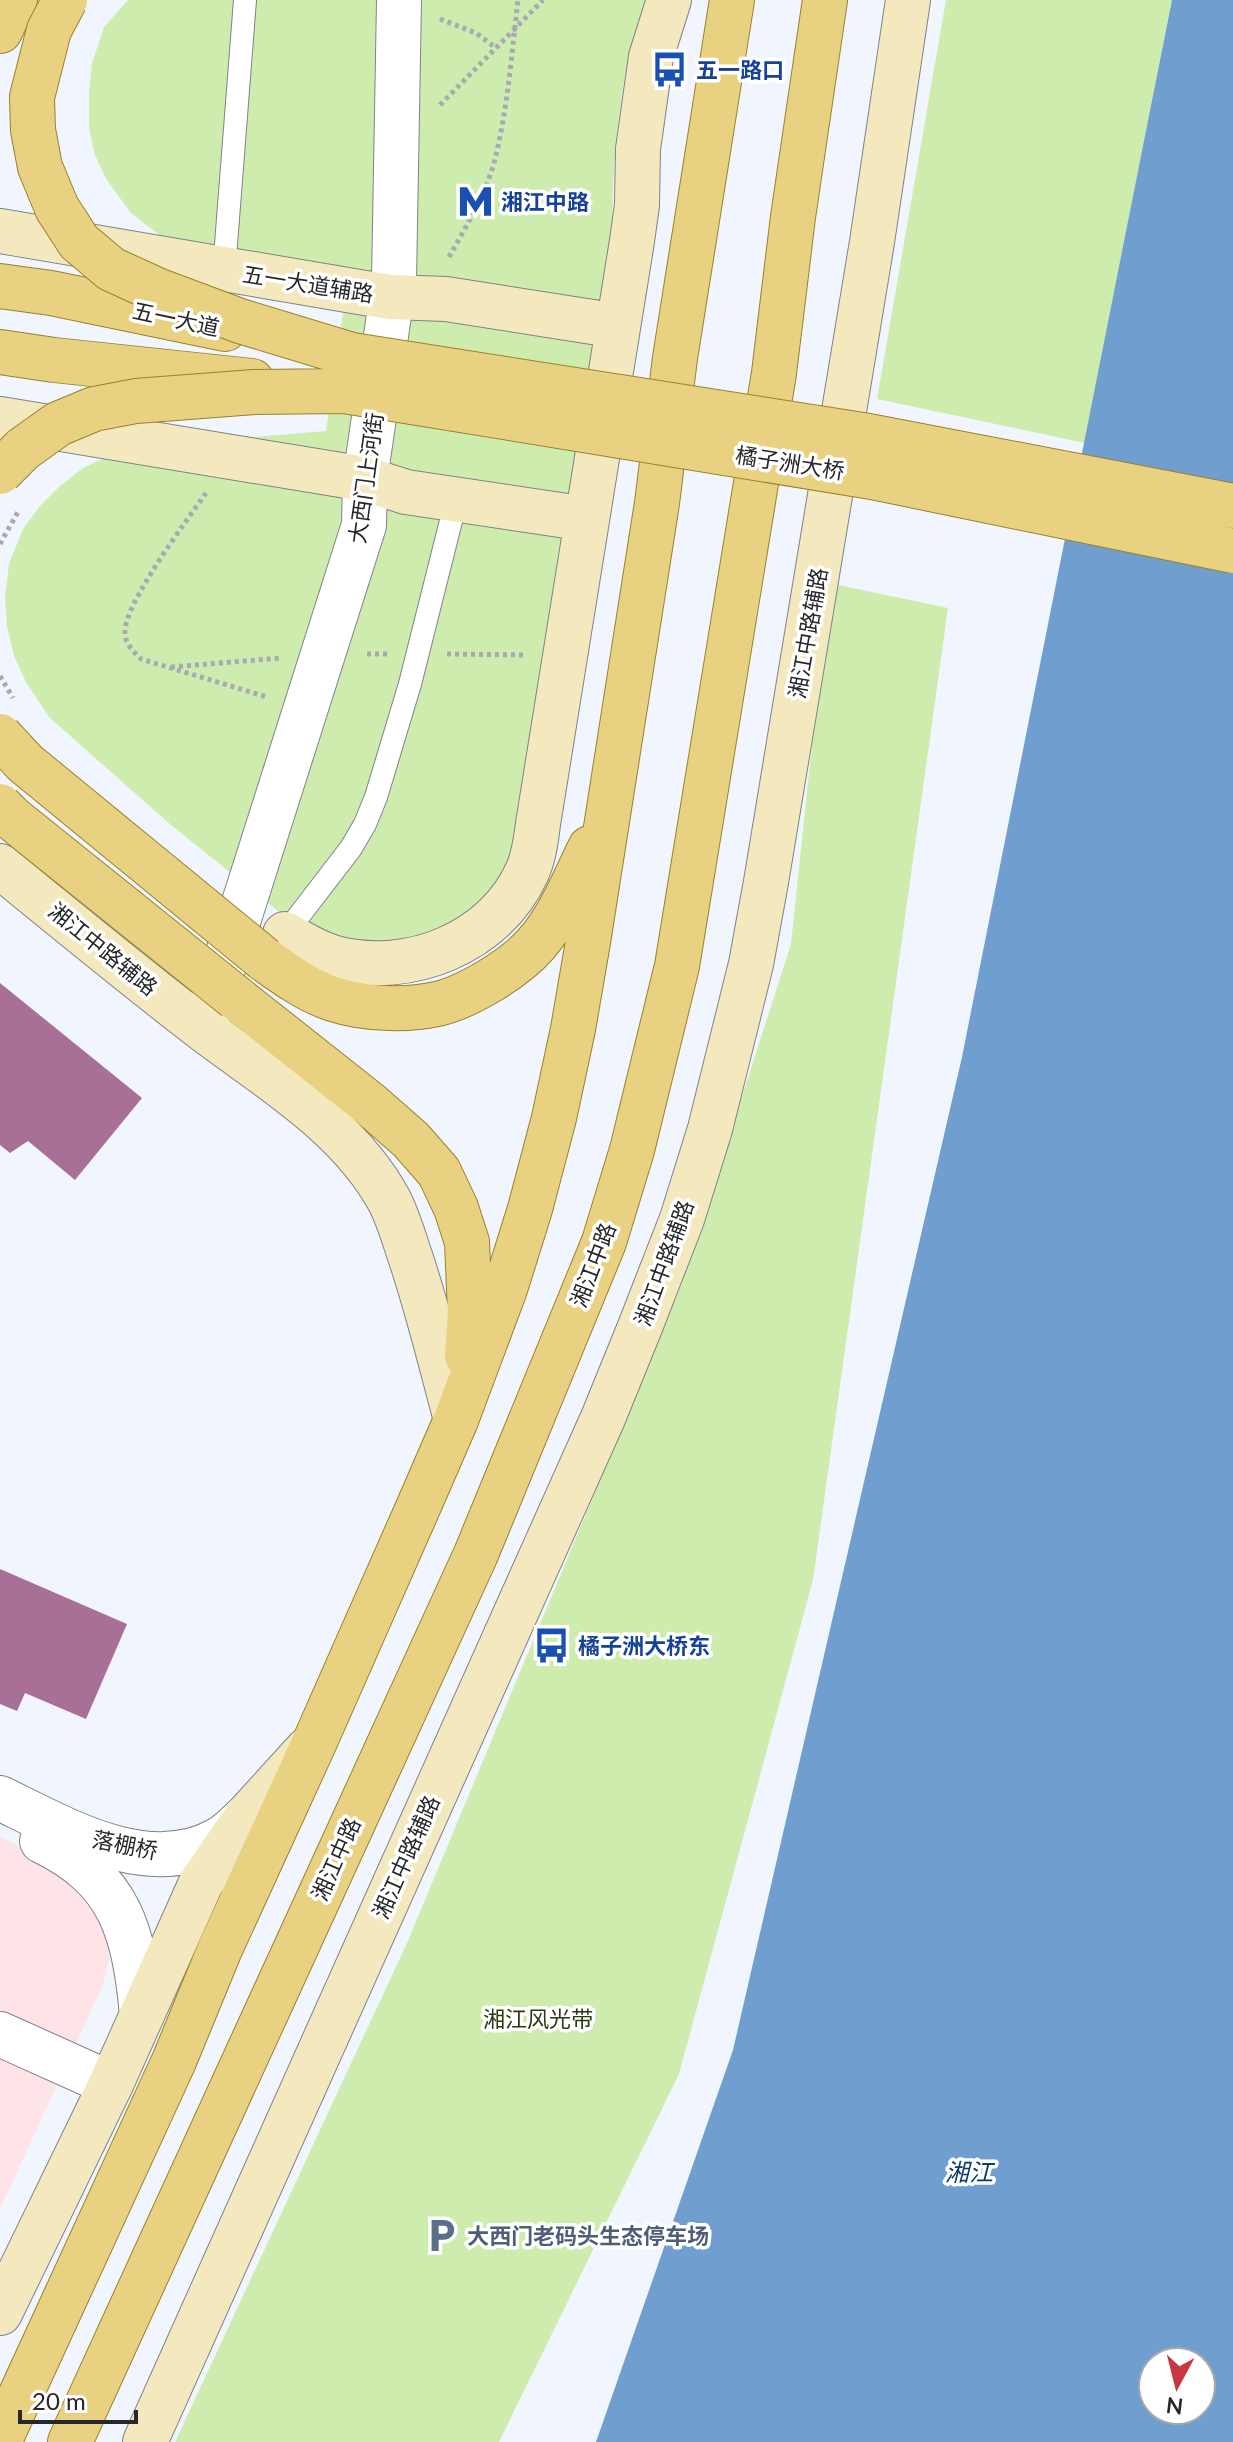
<svg xmlns="http://www.w3.org/2000/svg" width="1233" height="2442" viewBox="0 0 1233 2442" font-family="Lato,'Noto Sans SC',sans-serif">
  <style>
    .commercial { fill: #fee3e7 }
    .green { fill: #cfecaf }
    .water { fill: #709ecf; fill-rule: evenodd }
    .building { fill: #a97097 }
    .lines { fill: none; stroke-linecap: round; stroke-linejoin: round }
    .lane-casing { stroke: #7f8289; stroke-width: 24 }
    .street-casing { stroke: #7f8289; stroke-width: 46 }
    .secondary-casing { stroke: #7f8289; stroke-width: 46 }
    .primary-casing { stroke: #9a822b; stroke-width: 46 }
    .path { stroke: #a8aab1; stroke-width: 5; stroke-dasharray: 4 4; stroke-linecap: butt }
    .lane { stroke: #fff; stroke-width: 22 }
    .street { stroke: #fff; stroke-width: 44 }
    .secondary { stroke: #f4e8bf; stroke-width: 44 }
    .primary { stroke: #e8d180; stroke-width: 44 }
    .primary-bridge-casing { stroke: #9a822b; stroke-width: 46; stroke-linecap: butt }
    .path-bridge { stroke: #a8aab1; stroke-width: 5; stroke-dasharray: 4 4; stroke-linecap: butt }
    .primary-bridge { stroke: #e8d180; stroke-width: 44 }
    .labels { text-anchor: middle; stroke-width: 7; stroke-linejoin: round; paint-order: stroke }
    .transit-label { font-size: 22px; font-weight: bold; fill: #164399; stroke: #fff; text-anchor: start }
    .street-label { font-size: 22px; fill: #26272a; stroke: #fff }
    .park-label { font-size: 22px; fill: #293b0f; stroke: #fff }
    .service-label { font-size: 22px; font-weight: bold; fill: #4e5e75; stroke: #fff; text-anchor: start }
    .water-label { font-size: 24px; font-style: italic; fill: #0a3d6b; stroke: #fff }
  </style>
  <rect width="100%" height="100%" fill="#f1f5fd"/>
  <path class="commercial" d="M0,1837L56,1863L82,1883L110,1931V1957L102,1987L0,2209Z"/>
  <path class="green" d="M128,0H646C643,20 632,39 628,59C617,119 611,175 613,237L524,817L502,879L459,925L374,948L316,934L278,911L171,825L50,718L27,684L14,656L7,626L5,598L9,564L23,529L40,506L60,486L83,468L117,452L192,442L326,431L343,313L162,237L131,213L106,179L95,155L89,129V93L92,63L104,27Z
    M946,0H1172L1085,443L877,399Z
    M829,583L948,608L813,1580L679,2074L499,2442H175L407,1943L681,1286L791,944Z"/>
  <path class="water" d="M1172,0H1233V2442H596L733,2050L962,1057ZM1153,2362H1201V2410H1153Z"/>
  <path class="building" d="M0,983L142,1098L75,1180L28,1141L10,1153L0,1145Z
    M0,1569L127,1624L86,1719L25,1693L17,1711L0,1704Z"/>
  <g class="lines">
    <defs>
      <path id="lane" d="M224,270L245,0
        M285,934L351,848L365,824L376,797L410,684L456,501"/>
      <path id="street" d="M207,1019L364,525L365,479L394,281L399,0
        M0,1798C64,1829 147,1879 218,1840C229,1834 238,1824 247,1816
        M42,1841C121,1879 134,1932 142,2014
        M0,2034L111,2084"/>
      <path id="secondary" d="M0,231L365,293L391,297L446,299L618,326
        M0,419L365,479L406,492L587,519
        M0,866C67,921 134,976 203,1029C269,1079 348,1125 389,1200C399,1219 405,1242 412,1262C429,1314 442,1367 456,1420
        M285,934C301,943 317,953 335,958C409,977 495,943 527,872C534,857 536,840 538,824L632,241L637,205L638,149L651,57L669,0
        M0,2313L111,2084L201,1883L247,1816L307,1750
        M145,2442L603,1418L640,1327L682,1219L710,1129L751,964L766,882L872,242L908,0"/>
      <path id="primary" d="M0,31L15,0
        M0,286L51,293L225,329
        M0,352L54,360L252,381
        M264,959C285,974 308,991 333,999C364,1009 405,1011 437,1004C468,997 515,968 536,944C560,917 574,880 590,848
        M236,998L370,1104L411,1140L439,1172L456,1208L467,1242L470,1312L467,1356
        M0,2440L174,2061L220,1949L316,1739L420,1503L456,1420L505,1289L530,1209L554,1118L573,1029L588,942L657,503L675,358L732,0
        M70,2442L476,1554L604,1242L632,1150L677,966L774,373L793,217L825,0"/>
    </defs>
    <use href="#lane" class="lane-casing"/>
    <use href="#street" class="street-casing"/>
    <use href="#secondary" class="secondary-casing"/>
    <use href="#primary" class="primary-casing"/>
    <path class="path" d="M440,19L476,33L496,48
      M440,105L543,0
      M449,257C467,225 488,190 496,155C508,105 512,51 518,0
      M206,493C188,519 123,605 125,633C125,644 134,652 141,659L267,697
      M367,654H389
      M447,654L525,655
      M171,667L281,658"/>
    <use href="#lane" class="lane"/>
    <use href="#street" class="street"/>
    <use href="#secondary" class="secondary"/>
    <use href="#primary" class="primary"/>
    <defs>
      <path id="primary-bridge" d="M65,0L49,30L32,97L33,130L40,167L57,208L79,242L111,269L157,290L240,321L352,355L869,436L1233,506
        M0,472L23,449L58,424L94,409L136,401L254,392L344,391L872,477L1233,551
        M0,736L25,763L264,959
        M0,806L13,819L236,998"/>
    </defs>
    <use href="#primary-bridge" class="primary-bridge-casing"/>
    <path class="path-bridge" d="M0,544L19,510
      M0,676L13,698"/>
    <use href="#primary-bridge" class="primary-bridge"/>
  </g>
  <defs>
    <symbol id="bus-bare" viewBox="-9 -9 18 18"><path d="M-5-6H5V4H4V6H2V4H-2V6H-4V4H-5ZM-3.5-4V0h7V-4ZM-3.5 1.2v1.5H-2V1.2ZM2 1.2v1.5H3.5V1.2Z" fill="#1a4fb4" stroke="#fff" stroke-width="2.5" paint-order="stroke"/></symbol>
    <symbol id="metro-bare" viewBox="-9 -9 18 18"><path d="M-5.5 5V-5H-3L0 0L3-5H5.5V5H3V-.5L0 4L-3-.5V5Z" fill="#1a4fb4" stroke="#fff" stroke-width="2.5" paint-order="stroke"/></symbol>
    <symbol id="parking-bare" viewBox="-9 -9 18 18"><path d="M-3.5-5.5H1a3.5 3.5 0 0 1 0 7H-1V5.5H-3.5ZM-1-3.4V-.6H.8a1.4 1.4 0 0 0 0-2.8Z" fill="#5c6f8a" stroke="#fff" stroke-width="2.5" paint-order="stroke"/></symbol>
  </defs>
  <g fill-rule="evenodd">
    <use href="#bus-bare" x="644" y="44" width="51" height="51"/>
    <use href="#metro-bare" x="450" y="176" width="51" height="51"/>
    <use href="#bus-bare" x="526" y="1620" width="51" height="51"/>
    <use href="#parking-bare" x="416" y="2210" width="51" height="51"/>
  </g>
  <g class="labels">
    <g class="transit-label">
      <text x="696" y="78">五一路口</text>
      <text x="501" y="210">湘江中路</text>
      <text x="578" y="1654">橘子洲大桥东</text>
    </g>
    <g class="street-label">
      <text transform="translate(308 284) rotate(9)" y="8">五一大道辅路</text>
      <text transform="translate(176 319) rotate(12)" y="8">五一大道</text>
      <text transform="translate(790 463) rotate(9)" y="8">橘子洲大桥</text>
      <text transform="translate(366 478) rotate(-82)" y="8">大西门上河街</text>
      <text transform="translate(808 633) rotate(-80)" y="8">湘江中路辅路</text>
      <text transform="translate(103 949) rotate(39)" y="8">湘江中路辅路</text>
      <text transform="translate(664 1263) rotate(-70)" y="8">湘江中路辅路</text>
      <text transform="translate(593 1265) rotate(-69)" y="8">湘江中路</text>
      <text transform="translate(125 1845) rotate(11)" y="8">落棚桥</text>
      <text transform="translate(406 1857) rotate(-66)" y="8">湘江中路辅路</text>
      <text transform="translate(336 1859) rotate(-66)" y="8">湘江中路</text>
    </g>
    <g class="park-label">
      <text x="538" y="2027">湘江风光带</text>
    </g>
    <g class="service-label">
      <text x="467" y="2244">大西门老码头生态停车场</text>
    </g>
    <g class="water-label">
      <text x="969" y="2181">湘江</text>
    </g>
  </g>
  <g transform="translate(1177 2386) rotate(187)"><circle r="38" fill="#ffffff" stroke="#a8a9aa" stroke-width="2"/>
  <path d="M0-6L14 30L0 20L-14 30Z" fill="#c83842"/>
  <text y="-12" font-size="22" font-weight="bold" text-anchor="middle" fill="#26272a">N</text>
  </g>
  <path d="M20 2410v12h116v-12" fill="none" stroke="#26272a" stroke-width="4"/>
  <text x="32" y="2410" font-size="24" fill="#26272a" stroke="#ffffff" stroke-width="6" paint-order="stroke">20 m</text>
</svg>
